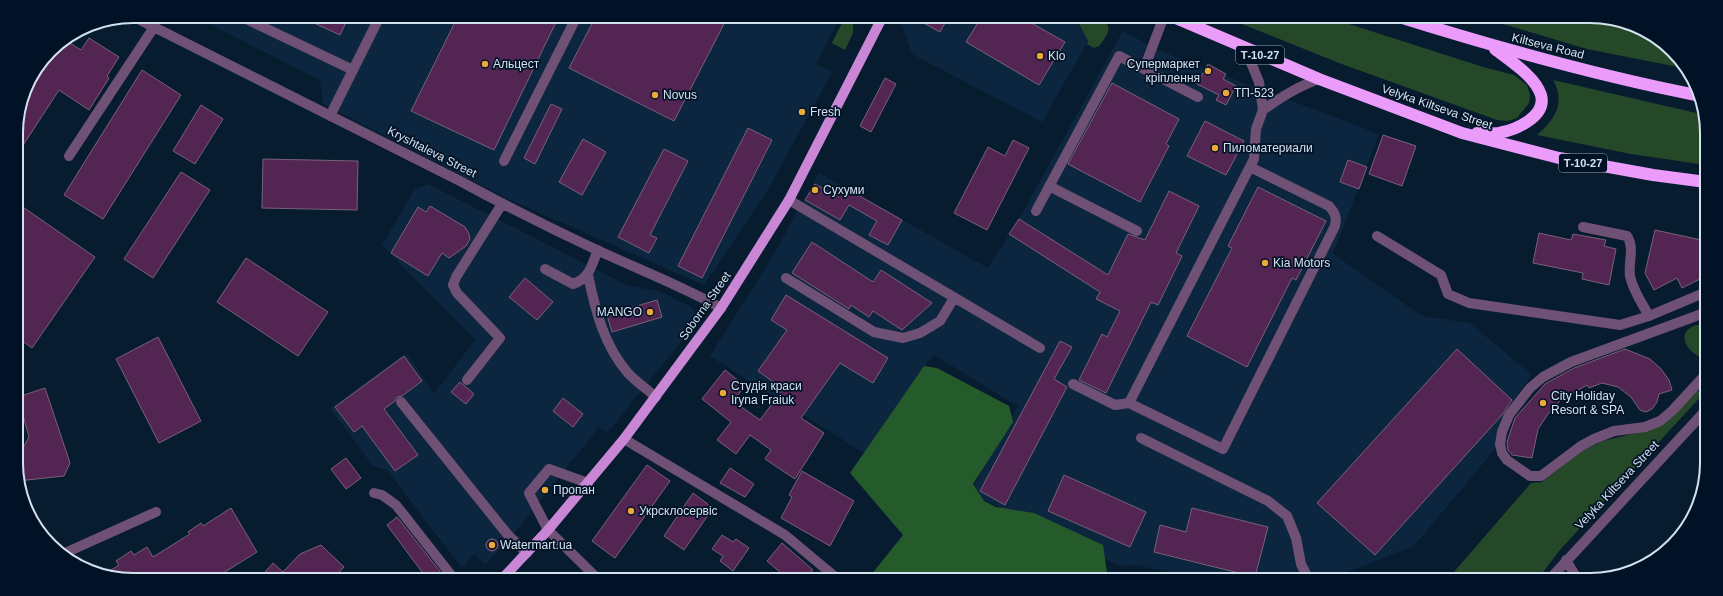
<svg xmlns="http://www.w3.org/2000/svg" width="1723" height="596" viewBox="0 0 1723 596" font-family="Arial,sans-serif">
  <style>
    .built { fill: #0d263f }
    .green { fill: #254928 }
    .forest { fill: #255a2b }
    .building { fill: #532552; stroke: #796178 }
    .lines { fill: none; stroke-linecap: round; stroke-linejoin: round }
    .minor { stroke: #705176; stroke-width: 10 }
    .major { stroke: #c886d4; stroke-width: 10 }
    .highway { stroke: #eb9bfa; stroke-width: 12 }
    .poi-dot { fill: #eca93a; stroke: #021226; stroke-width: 1.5 }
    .labels { text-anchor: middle; stroke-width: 3.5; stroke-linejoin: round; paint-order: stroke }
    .shield { fill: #021226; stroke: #95a3b3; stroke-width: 1 }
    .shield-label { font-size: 11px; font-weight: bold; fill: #d4e1ef }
    .street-label { font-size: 12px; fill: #d4e1ef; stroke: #021226 }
    .poi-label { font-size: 12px; fill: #d4e1ef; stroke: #021226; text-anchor: start }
    .rim { fill: none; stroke: #d4e1ef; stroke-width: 2 }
  </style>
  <rect width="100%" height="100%" fill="#081c30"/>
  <path class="built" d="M194,16H840L816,65L832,72L766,193L704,285L508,199L323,104L320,80Z
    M904,16H1075L1088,41L1042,122L912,54L901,21Z
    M1123,31L1160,51L1379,134L1333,254L1422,316L1470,323L1532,375L1519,392L1501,424L1495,449L1413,547L1325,580H1210L1135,565L1119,566L970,493L1018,406L934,355L924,366L864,453L710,356L770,261L819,173L988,268L1019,219Z
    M428,184L629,286L659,291L690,306L696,313L697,322L607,433L599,427L516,531L485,565L474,554L462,568L387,470L373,466L330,408L407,353L434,394L475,340L382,245L415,189Z"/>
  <path class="green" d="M1075,16C1085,16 1112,14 1108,32C1106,37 1102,42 1099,46L1094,48L1087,44L1088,41Z
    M1222,16H1324L1483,67L1514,75L1527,85L1530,95L1529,103L1517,118L1508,121L1497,120L1339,63Z
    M1476,16H1590L1627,22L1678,56L1683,68L1587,49Z
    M846,20L853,24V33L845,50L832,43L841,25Z
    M1553,80L1705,115L1706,165L1631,154L1537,135C1555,119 1566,103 1553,80Z
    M1702,324L1707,325V358C1694,359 1675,338 1690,328C1693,325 1699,325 1702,324Z
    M1696,390L1703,394L1559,551L1537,580H1447L1531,483L1542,482L1582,451L1603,441L1652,429Z"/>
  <path class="forest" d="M924,366L937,368L1009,406L1013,422L973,484L984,501L996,507L1034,513L1103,545L1108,580H867L903,535L850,473Z"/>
  <path class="building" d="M299,16H349L340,35Z
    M458,16H559L494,150L411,111Z
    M596,16H728L674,121L569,68Z
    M911,16H949L940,32Z
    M982,16H1019L1065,42L1039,85L966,42Z
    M89,38L119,57L107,76L109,78L89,110L59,90L16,156V125L28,81L56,45L65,40L81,50Z
    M1208,64L1226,74L1223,79L1236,86L1226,105L1216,100L1219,95L1197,84Z
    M142,70L181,95L103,219L64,195Z
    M885,78L896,84L871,132L860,126Z
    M1112,83L1179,119L1166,144L1169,146L1140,202L1068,164Z
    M551,104L562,109L535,164L524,158Z
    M201,105L223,119L195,164L173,151Z
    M1205,121L1244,141L1226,175L1187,156Z
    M748,128L772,140L702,278L678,266Z
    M1383,135L1416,146L1402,186L1369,174Z
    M583,139L606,152L582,195L559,182Z
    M1013,140L1029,148L987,230L954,213L988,147L1005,156Z
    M664,149L688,161L650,235L657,238L649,253L618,237Z
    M263,159L358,161L357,210L262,208Z
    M1348,160L1367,167L1359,189L1340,182Z
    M181,172L210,190L153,278L124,259Z
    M815,184L836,196L842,186L902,220L888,245L869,235L877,221L849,205L840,220L805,200Z
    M1258,187L1326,221L1296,280L1292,278L1247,367L1187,336L1232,248L1228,246Z
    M1169,191L1199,206L1176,253L1182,256L1158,305L1151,302L1106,393L1079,380L1102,334L1107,337L1120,311L1096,299L1100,292L1009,234L1019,219L1108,275L1128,234L1145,240Z
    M17,203L95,257L32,348L17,337Z
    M430,206L465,227L469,234L470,239L466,246L449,258L442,253L428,276L391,253L418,207L426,212Z
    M1655,230L1706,241V276L1682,288L1677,278L1654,290L1645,273Z
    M1539,233L1571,240L1573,234L1606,240L1604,246L1616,249L1609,285L1582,279L1583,273L1533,263Z
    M812,242L873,282L881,270L932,303L902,330L873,311L869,317L851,305L849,309L792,273Z
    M246,258L328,312L298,356L217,302Z
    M525,278L553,302L537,320L509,297Z
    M786,295L888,358L873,383L840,363L801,418L824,433L795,479L765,459L771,450L750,435L736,454L717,440L731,422L702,399L725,370L745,386L733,401L760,420L783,389L758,371L787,330L771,320Z
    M657,300L662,317L612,332L607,315Z
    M158,337L201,421L159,443L116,359Z
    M1060,341L1072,347L1054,379L1067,387L1005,505L980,491Z
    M1457,349L1512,400L1502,415L1375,555L1317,503Z
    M1625,349L1650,359L1661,369L1669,380L1672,390L1659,394L1657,402L1652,409L1646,412L1640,410L1631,397L1618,387L1602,383L1589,388L1587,385L1560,401L1548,414L1538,429L1532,458L1512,455L1508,450L1507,442L1515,418L1545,384L1574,368Z
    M404,356L422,381L402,396L397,397L395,401L384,409L418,455L395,471L362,426L354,432L335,407Z
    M460,382L474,394L466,404L451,392Z
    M45,388L70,463L64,476L18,481V449L23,448L29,437L18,397Z
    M563,398L583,414L573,427L553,411Z
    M346,458L361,478L346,489L331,469Z
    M647,465L670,481L615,558L592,541Z
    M730,468L754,484L745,497L720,483Z
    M802,471L854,501L830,546L781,518L792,497L789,495Z
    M1064,475L1146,512L1130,547L1048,511Z
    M693,493L713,508L684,550L664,536Z
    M231,508L257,552L212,580H133L103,575L119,565L116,561L131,551L134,555L147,547L153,557L190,534L188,532L201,523L203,526Z
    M1192,508L1268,527L1255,577L1154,552L1160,525L1186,532Z
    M397,517L447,580H428L387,525Z
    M722,535L733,542L736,539L749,548L733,571L720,561L723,556L712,549Z
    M486 545a6 6 0 1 1 12 0a6 6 0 1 1-12 0Z
    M782,543L813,570L804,580H789L767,561Z
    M321,545L344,567L332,580H258L273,563L283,572L300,554Z"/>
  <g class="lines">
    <path class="minor" d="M132,16L460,181C506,206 552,229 599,251C640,270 682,286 721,308
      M240,16L353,70
      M871,16L880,20
      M1245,48L1259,82L1263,110C1281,97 1298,86 1319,79
      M1144,69L1164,16
      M330,116L380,16
      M69,156L154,27
      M504,161L577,16
      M1049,186L1137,231
      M789,200L1040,348
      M1036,211L1119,56L1198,97
      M1583,227L1627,236C1635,248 1628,262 1630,276C1633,291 1642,303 1649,316
      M1377,236L1441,275L1448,294L1469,303L1620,325L1649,316L1706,292
      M545,269L573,284C590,278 591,266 598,250
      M588,275C595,309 604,346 628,373C636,382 647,389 656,397
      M786,278L874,332L903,338L920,333L940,321L954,298
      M1707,312L1571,362L1543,377L1530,388L1509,415L1502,432L1500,444L1502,453L1507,460L1530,476H1541L1581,446L1594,439L1614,431L1645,427L1660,421L1672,411L1707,373
      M467,380L500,338L457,293L453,285L456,277L502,204
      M1073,384L1115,405L1129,403L1223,449L1335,226C1337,217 1335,213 1329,206L1250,167
      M401,402L508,535L527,553
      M1129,403L1254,159L1256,129L1263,110
      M1141,438L1268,501L1287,516L1296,538L1301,564L1309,580
      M624,439L785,535L839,580
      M588,483L549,469L529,493L548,530L599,580
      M374,493L382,495L396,505L455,580
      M65,553L156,512
      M1566,560L1578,580
      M1139,580H1161
      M1549,580L1707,409"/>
    <path class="major" d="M501,580L548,530L624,439L721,308L789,200L883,16"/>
    <path class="highway" d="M1171,16L1319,79L1462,133L1559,158L1653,175L1706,182
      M1396,16C1495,47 1594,75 1696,95
      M1477,133C1484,133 1492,134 1499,133C1515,130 1547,117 1541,95C1535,76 1510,61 1495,49"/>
  </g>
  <g class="poi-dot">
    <circle cx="1040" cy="56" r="4"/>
    <circle cx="485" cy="64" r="4"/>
    <circle cx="1208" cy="71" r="4"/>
    <circle cx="1226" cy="93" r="4"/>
    <circle cx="655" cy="95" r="4"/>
    <circle cx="802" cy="112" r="4"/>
    <circle cx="1215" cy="148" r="4"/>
    <circle cx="815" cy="190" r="4"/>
    <circle cx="1265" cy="263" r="4"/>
    <circle cx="650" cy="312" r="4"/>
    <circle cx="723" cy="393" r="4"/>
    <circle cx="1543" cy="403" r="4"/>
    <circle cx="545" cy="490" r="4"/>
    <circle cx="631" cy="511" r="4"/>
    <circle cx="492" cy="545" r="4"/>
  </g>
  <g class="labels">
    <g class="shield">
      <rect x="1236" y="46" width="48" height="18" rx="3"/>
      <rect x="1559" y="154" width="48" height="18" rx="3"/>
    </g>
    <g class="shield-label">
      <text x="1260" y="59">Т-10-27</text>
      <text x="1583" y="167">Т-10-27</text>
    </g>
    <g class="street-label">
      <text transform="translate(1548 46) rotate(14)" y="4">Kiltseva Road</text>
      <text transform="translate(1437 107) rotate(19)" y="4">Velyka Kiltseva Street</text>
      <text transform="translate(432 152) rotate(27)" y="4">Kryshtaleva Street</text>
      <text transform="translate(705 306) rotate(-55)" y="4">Soborna Street</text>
      <text transform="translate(1617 485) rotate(-47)" y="4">Velyka Kiltseva Street</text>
    </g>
    <g class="poi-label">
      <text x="1048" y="60">Klo</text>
      <text x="493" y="68">Альцест</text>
      <text x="1200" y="68" text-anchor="end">Супермаркет<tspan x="1200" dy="14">кріплення</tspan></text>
      <text x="1234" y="97">ТП-523</text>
      <text x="663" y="99">Novus</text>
      <text x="810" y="116">Fresh</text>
      <text x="1223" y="152">Пиломатериали</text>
      <text x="823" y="194">Сухуми</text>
      <text x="1273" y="267">Kia Motors</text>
      <text x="642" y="316" text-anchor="end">MANGO</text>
      <text x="731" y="390">Студія краси<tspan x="731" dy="14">Iryna Fraiuk</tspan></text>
      <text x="1551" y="400">City Holiday<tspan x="1551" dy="14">Resort &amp; SPA</tspan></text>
      <text x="553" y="494">Пропан</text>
      <text x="639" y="515">Укрсклосервіс</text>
      <text x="500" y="549">Watermart.ua</text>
    </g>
  </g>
  <path d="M0 0H1723V596H0ZM133 23H1590A110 110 0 0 1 1700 133V463A110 110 0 0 1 1590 573H133A110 110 0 0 1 23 463V133A110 110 0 0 1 133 23Z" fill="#021226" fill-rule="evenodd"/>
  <path class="rim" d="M133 23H1590A110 110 0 0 1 1700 133V463A110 110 0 0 1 1590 573H133A110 110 0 0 1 23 463V133A110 110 0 0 1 133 23Z"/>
</svg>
